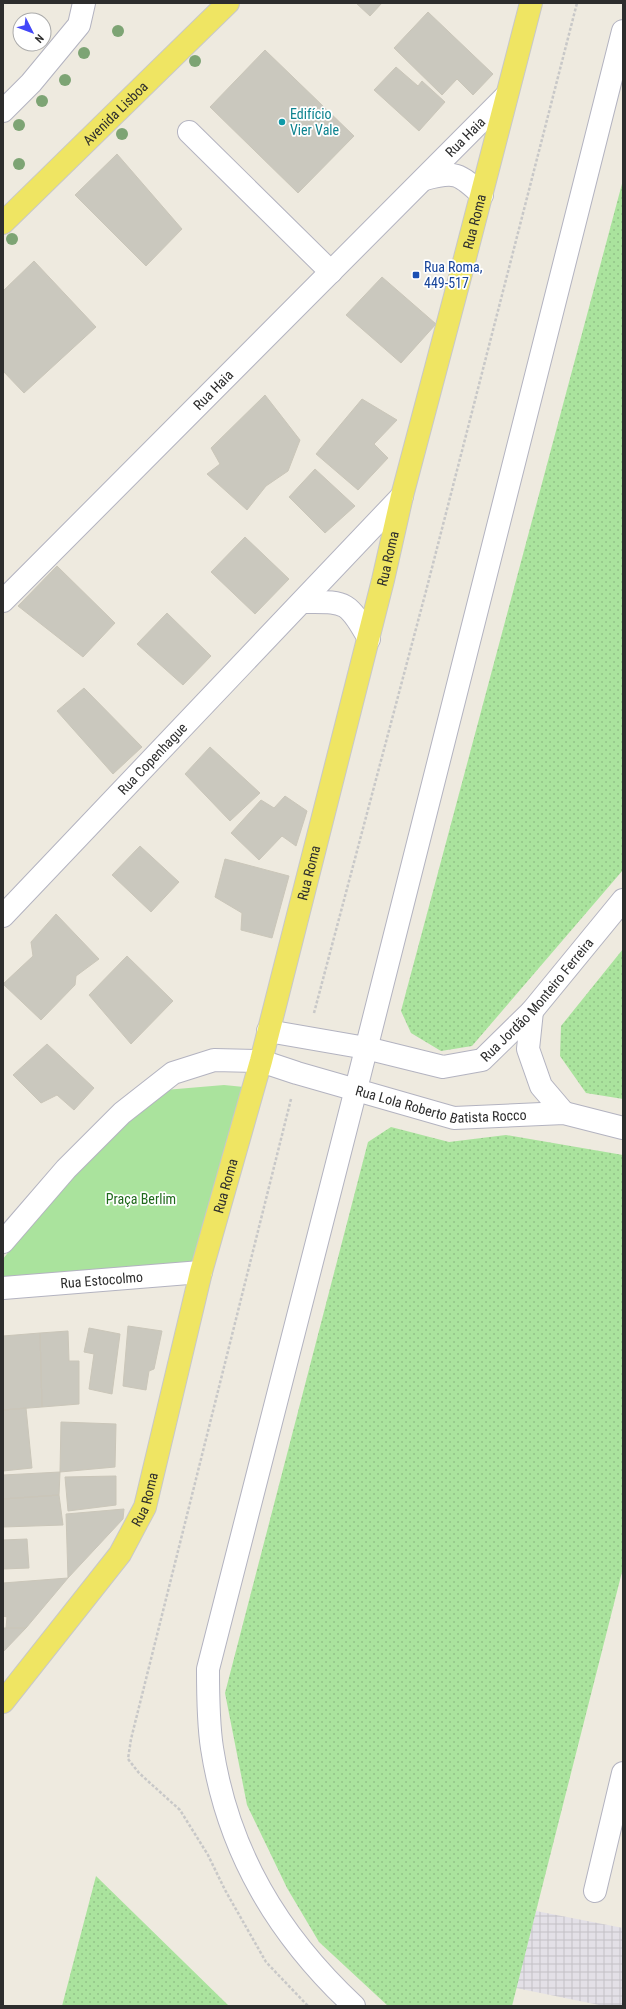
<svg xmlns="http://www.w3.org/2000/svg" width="626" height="2009" viewBox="0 0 626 2009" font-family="'Roboto Condensed',sans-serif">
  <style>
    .industrial { fill: url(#industrial-grid) }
    .grass { fill: url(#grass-dots) }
    .park { fill: #aae39d }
    .building { fill: #cac8be; stroke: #cac6b9 }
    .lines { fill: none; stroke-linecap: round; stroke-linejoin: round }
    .minor-casing { stroke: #b3b3c0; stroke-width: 24 }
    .major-casing { stroke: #c8c8c8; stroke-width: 24 }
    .path { stroke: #c8c8c8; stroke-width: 2.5; stroke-dasharray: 3 2; stroke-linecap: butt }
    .minor { stroke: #fff; stroke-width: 22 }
    .major { stroke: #efe563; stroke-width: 22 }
    .tree { fill: #7da474 }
    .culture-dot { fill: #0f9aa8; stroke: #fff; stroke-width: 1.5 }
    .transit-dot { fill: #1a4fb4; stroke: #fff; stroke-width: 1.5 }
    .labels { text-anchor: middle; stroke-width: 3.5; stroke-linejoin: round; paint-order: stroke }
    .street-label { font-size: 14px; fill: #2d2d2d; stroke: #fff }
    .culture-label { font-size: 14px; fill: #0d838f; stroke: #fff; text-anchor: start }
    .transit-label { font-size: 14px; fill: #164399; stroke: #fff; text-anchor: start }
    .park-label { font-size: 14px; fill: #206a1c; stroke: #fff }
  </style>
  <defs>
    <pattern id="industrial-grid" width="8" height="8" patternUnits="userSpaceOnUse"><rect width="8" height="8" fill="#e3e0e7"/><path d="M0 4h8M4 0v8" fill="none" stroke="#c3c0c6"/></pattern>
    <pattern id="grass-dots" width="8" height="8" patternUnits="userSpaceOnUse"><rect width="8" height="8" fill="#aae39d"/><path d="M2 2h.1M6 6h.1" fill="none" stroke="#93c388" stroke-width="1.8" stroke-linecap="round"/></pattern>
  </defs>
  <rect width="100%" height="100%" fill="#eeeadf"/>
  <path class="industrial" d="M536,1911L623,1928V2006H604L516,1988Z"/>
  <path class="grass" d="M623,180V870L472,1046L441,1051L411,1033L401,1011Z
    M623,949V1099L586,1093L560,1056L561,1026Z
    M391,1127L449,1142L506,1135L623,1155V1568L512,2006H388L319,1942L287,1888L247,1805L225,1693L368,1142Z
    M96,1876L229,2006H62Z"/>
  <path class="park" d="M224,1085L244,1087L193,1264L3,1279V1259L58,1187L117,1123L165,1090Z"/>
  <path class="building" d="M356,3H382L370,16Z
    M428,12L493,74L473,95L457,79L442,95L394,48Z
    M265,50L354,136L298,193L210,107Z
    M396,67L418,86L422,81L445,102L419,131L374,90Z
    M117,154L182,229L146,266L75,195Z
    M34,261L96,327L24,393L3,371V291Z
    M382,277L436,324L401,363L346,315Z
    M265,395L300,440L288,471L266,486L247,510L207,474L220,464L211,448Z
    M362,399L397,420L374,444L388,458L358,490L316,454Z
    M315,469L355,506L325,533L289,497Z
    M245,537L289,579L255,614L211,572Z
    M57,566L115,623L83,657L18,606Z
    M167,613L211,656L183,685L137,644Z
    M84,688L142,747L113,774L57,711Z
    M210,747L260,793L230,821L185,774Z
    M285,796L307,811L296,846L282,836L259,860L231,833L261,800L274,808Z
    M140,846L179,882L151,912L112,875Z
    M225,859L289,876L272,938L241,930L242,913L215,897Z
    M56,914L99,959L76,976L75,985L41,1020L3,984L33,956L31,942Z
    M127,956L173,1001L131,1044L89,995Z
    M47,1044L94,1088L74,1110L57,1095L41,1103L13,1075Z
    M128,1326L162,1331L154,1369L149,1371L146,1390L123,1386Z
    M89,1328L120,1334L112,1394L89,1389L94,1354L84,1352Z
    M68,1331L69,1361H79V1404L42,1407L40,1333Z
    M40,1333L42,1407L3,1410V1336Z
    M26,1408L32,1468L3,1471V1410Z
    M61,1422L116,1424L115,1467L60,1472Z
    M60,1472L59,1495L3,1499V1475Z
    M116,1476V1505L68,1511L65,1477Z
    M59,1495L63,1525L3,1527V1499Z
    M124,1509L123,1519L68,1578L66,1514Z
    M27,1539L29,1568L3,1569V1540Z
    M68,1578L26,1628H6L7,1617L3,1616V1583Z
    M3,1628H26L3,1652Z"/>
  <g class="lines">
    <defs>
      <g id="minor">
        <path d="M3,111L31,83L79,25L84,3"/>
        <path d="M189,132L331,272"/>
        <path d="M425,179C455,171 459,173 482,195"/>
        <path id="s1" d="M3,601L506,96"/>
        <path d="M302,602C345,602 347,599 369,639"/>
        <path id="s2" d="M3,916L402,496"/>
        <path d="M532,1011L528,1049L541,1086L564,1113"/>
        <path id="s3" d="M268,1031L366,1048L443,1067L482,1060L532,1011L623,900"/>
        <path id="s4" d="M3,1242L66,1169L122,1113L173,1073L214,1060L261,1061L297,1073L454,1118L564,1113L623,1128"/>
        <path id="s5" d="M3,1288L201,1272"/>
        <path d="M595,1891L623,1773"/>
        <path d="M354,2006C278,1935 228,1852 212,1748C208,1722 208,1695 208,1669L356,1089L623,31"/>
      </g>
      <g id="major">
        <path id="s6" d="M3,223L228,3"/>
        <path id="s7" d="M3,1702L120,1554L145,1507L201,1272L261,1061L383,580L402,496L459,281L531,3"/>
      </g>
    </defs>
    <use href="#minor" class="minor-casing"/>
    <use href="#major" class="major-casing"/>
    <path class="path" d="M314,1013L426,591L577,3
      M291,1099L131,1739L128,1759L139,1773L180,1810L208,1855L225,1890L266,1962L308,2006"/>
    <use href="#minor" class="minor"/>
    <use href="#major" class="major"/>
  </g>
  <g class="tree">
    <circle cx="118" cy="31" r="6"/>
    <circle cx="84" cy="53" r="6"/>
    <circle cx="195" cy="61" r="6"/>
    <circle cx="65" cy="80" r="6"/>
    <circle cx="42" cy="101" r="6"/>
    <circle cx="19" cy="125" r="6"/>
    <circle cx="122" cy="134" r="6"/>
    <circle cx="19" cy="164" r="6"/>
    <circle cx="12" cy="239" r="6"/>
  </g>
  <circle class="culture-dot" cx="282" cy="122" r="4"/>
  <rect class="transit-dot" x="412" y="271" width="8" height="8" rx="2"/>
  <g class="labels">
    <g class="street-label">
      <text dy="5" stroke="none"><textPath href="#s6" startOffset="157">Avenida Lisboa</textPath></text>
      <text dy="5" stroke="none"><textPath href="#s1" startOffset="655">Rua Haia</textPath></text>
      <text dy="5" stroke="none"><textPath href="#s7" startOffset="1569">Rua Roma</textPath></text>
      <text dy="5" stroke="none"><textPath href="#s1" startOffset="298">Rua Haia</textPath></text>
      <text dy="5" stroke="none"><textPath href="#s7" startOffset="1221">Rua Roma</textPath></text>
      <text dy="5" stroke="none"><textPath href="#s2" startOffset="217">Rua Copenhague</textPath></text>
      <text dy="5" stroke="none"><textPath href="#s7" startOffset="897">Rua Roma</textPath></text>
      <text dy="5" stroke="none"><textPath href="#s3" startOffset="300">Rua Jordão Monteiro Ferreira</textPath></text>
      <text dy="5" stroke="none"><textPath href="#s4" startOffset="517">Rua Lola Roberto Batista Rocco</textPath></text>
      <text dy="5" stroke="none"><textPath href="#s7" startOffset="573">Rua Roma</textPath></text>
      <text dy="5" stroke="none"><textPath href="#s5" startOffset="99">Rua Estocolmo</textPath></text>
      <text dy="5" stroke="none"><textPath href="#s7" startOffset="249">Rua Roma</textPath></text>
    </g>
    <g class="culture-label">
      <text x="290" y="119">Edifício<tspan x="290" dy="16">Vier Vale</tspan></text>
    </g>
    <g class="transit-label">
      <text x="424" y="272">Rua Roma,<tspan x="424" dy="16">449-517</tspan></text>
    </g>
    <g class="park-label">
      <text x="141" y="1204">Praça Berlim</text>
    </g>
  </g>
  <rect width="626" height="2009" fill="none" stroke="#2d2d2d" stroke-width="8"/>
  <g transform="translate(32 32) rotate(132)"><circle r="19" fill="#ffffff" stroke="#ababab"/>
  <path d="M0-3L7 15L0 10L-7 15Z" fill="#4347f8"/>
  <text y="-6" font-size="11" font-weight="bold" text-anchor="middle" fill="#2d2d2d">N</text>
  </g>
</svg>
